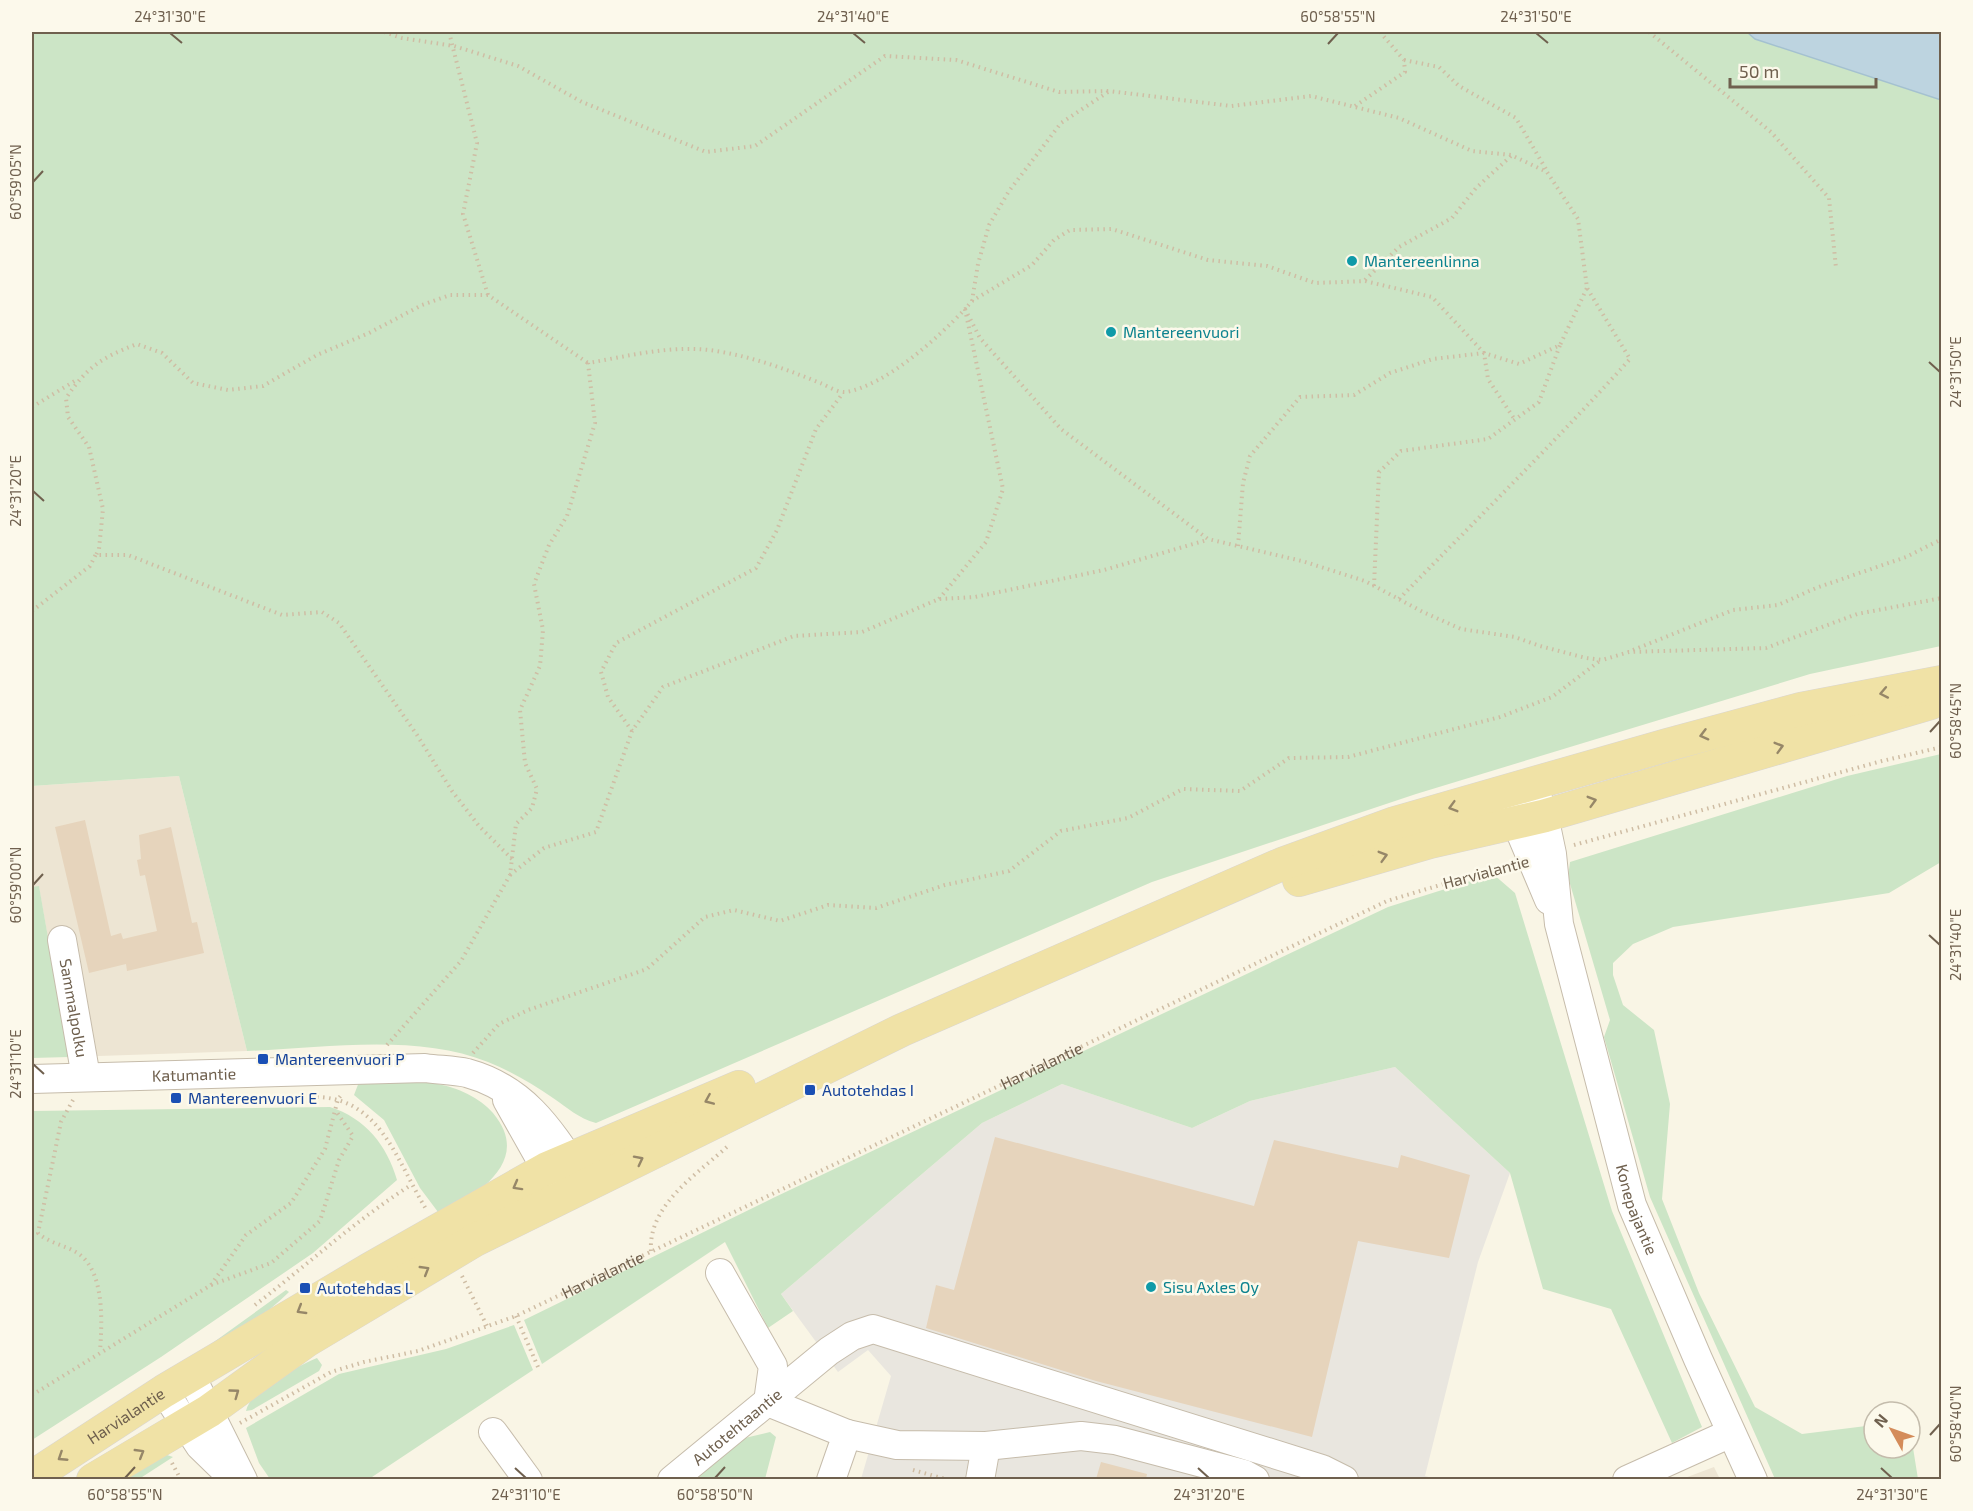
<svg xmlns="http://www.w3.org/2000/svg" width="1973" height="1511" viewBox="0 0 1973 1511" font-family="'Exo 2',sans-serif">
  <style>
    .residential { fill: #ede5d3 }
    .industrial { fill: #e9e6df }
    .green { fill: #cce5c6 }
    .water { fill: #bdd4e0; stroke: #a4c1d0; stroke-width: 1.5 }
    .building { fill: #e6d4bc }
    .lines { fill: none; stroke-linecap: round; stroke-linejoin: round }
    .minor-casing { stroke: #c6bcab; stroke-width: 30 }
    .major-casing { stroke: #dad6d1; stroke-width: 34 }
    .path { stroke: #cfbda4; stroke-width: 4; stroke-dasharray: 1.5 4.5; stroke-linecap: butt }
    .minor { stroke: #fff; stroke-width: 28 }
    .major { stroke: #f0e2a6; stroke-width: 33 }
    .oneway { stroke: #968768 }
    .ticks { fill: none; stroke: #6f604e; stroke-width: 2 }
    .culture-dot { fill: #0f9aa8; stroke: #fcf9eb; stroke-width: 2 }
    .transit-dot { fill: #1a4fb4; stroke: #fcf9eb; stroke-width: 2 }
    .labels { text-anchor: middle; stroke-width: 5; stroke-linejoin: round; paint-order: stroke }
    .culture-label { font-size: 16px; fill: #0d838f; stroke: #fcf9eb; text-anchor: start }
    .street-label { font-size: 16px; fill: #6f604e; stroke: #fcf9eb }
    .transit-label { font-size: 16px; fill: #164399; stroke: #fcf9eb; text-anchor: start }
    .neatline { fill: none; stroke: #6f604e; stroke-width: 2 }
    .ticks-label { font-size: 15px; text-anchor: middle; fill: #6f604e }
  </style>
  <rect width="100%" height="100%" fill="#f9f5e5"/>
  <path class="residential" d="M179,776L247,1051L69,1057L39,887H32V786Z
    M1714,1467L1720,1479H1682Z"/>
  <path class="industrial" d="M1395,1067L1510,1173L1478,1262L1425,1476L1436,1479H861L891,1376L868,1350L838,1372L781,1294L982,1123L1062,1084L1192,1128L1250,1101Z"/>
  <path class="green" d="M32,32H1747L1756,39L1941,100V646L1810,674L1416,794L1152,882L596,1123C578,1118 568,1108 553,1098C533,1084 511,1071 488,1062C417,1033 322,1048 247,1051L179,776L32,786Z
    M1941,754V862L1889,893L1673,927L1633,944L1613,963V975L1623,1005L1654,1030L1670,1104L1662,1199L1699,1293L1755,1407L1802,1434L1874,1425V1448H1910V1429L1918,1479H1775L1650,1197L1604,1037L1610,1020L1568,877L1570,862L1847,776Z
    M1493,874L1515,893L1612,1211L1702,1427L1672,1443L1611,1309L1543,1289L1510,1173L1395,1067L1250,1101L1192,1128L1062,1084L982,1123L781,1294L793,1311L768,1328L725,1242L542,1364L524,1320L773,1198L1388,907Z
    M39,886L69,1057L32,1058V887Z
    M359,1082C385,1082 412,1079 437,1084C457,1087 480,1098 493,1113C533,1161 478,1193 441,1216L420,1188L384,1120L354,1095Z
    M330,1107C365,1118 387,1145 397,1180L313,1253L161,1357L32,1440V1111Z
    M286,1290L289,1292C261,1319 235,1336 200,1352Z
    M514,1325L533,1370L369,1479H270L259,1463L246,1428L339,1374L446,1349Z
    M317,1358L322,1365L319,1371L252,1410L246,1411C250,1390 298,1366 317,1358Z
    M770,1432L776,1437L765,1479L690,1480L732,1441Z
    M167,1455L173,1457L139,1479L123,1480Z"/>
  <path class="water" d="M1747,32H1941V100L1755,39Z"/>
  <path class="building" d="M85,820L111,936L121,933L123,939L157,931L145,875L140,876L137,860L141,859L139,835L171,827L192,923L197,922L204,953L127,971L126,964L89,973L55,827Z
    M995,1137L1254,1206L1274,1140L1398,1168L1401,1155L1470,1175L1449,1258L1358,1241L1312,1437L1096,1381L926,1328L936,1285L954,1290Z
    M1101,1462L1147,1474L1146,1479H1096Z"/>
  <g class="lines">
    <defs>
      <g id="minor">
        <path id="s2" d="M1533,785L1544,816L1552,854L1559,924L1632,1205L1698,1359L1753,1480"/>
        <path d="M1511,801L1516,822L1549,900"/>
        <path id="s3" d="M62,940L86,1077"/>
        <path id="s4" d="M32,1079L425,1068C438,1070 454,1070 467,1073C525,1089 550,1130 581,1177"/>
        <path d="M507,1100L556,1187"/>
        <path d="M720,1273L773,1366L768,1402L847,1434L831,1480"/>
        <path d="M191,1376L243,1480"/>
        <path d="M164,1391L200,1446L235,1480"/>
        <path d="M493,1432L528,1480"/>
        <path d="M847,1434L897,1445L986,1446L1081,1436L1115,1440L1244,1474L1255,1480"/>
        <path id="s5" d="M672,1480L829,1351L852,1336L873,1329L1322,1469L1344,1480"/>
        <path d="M980,1480L986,1446"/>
        <path d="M1627,1480L1731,1433"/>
      </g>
      <g id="major">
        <path d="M1299,880L1430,842L1544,816L1931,703"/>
        <path id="s6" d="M32,1477L164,1391L370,1269L546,1169L739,1087"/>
        <path d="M93,1480L209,1411L306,1341L475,1240L902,1030L1282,864L1395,823L1667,745L1801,709L1942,682"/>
      </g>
    </defs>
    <use href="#minor" class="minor-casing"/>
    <use href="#major" class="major-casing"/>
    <g class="path">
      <path d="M384,32L402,38L454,46L518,66L582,102L706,152L755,146L885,56L956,60L1059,92L1109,91L1231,106L1311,96L1399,118L1472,151L1511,155L1547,172L1578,219L1587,288L1560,345L1519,364L1484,353L1432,297L1365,281L1315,283L1267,266L1208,260L1112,229L1070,230L1054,240L1032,265L972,301"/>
      <path d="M449,32L477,143L463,214L488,295"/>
      <path d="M1649,32L1771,132L1829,198L1836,268"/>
      <path d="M1404,60L1439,67L1459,86L1516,118L1547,171"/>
      <path d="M1355,106L1405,72L1404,60L1380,32"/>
      <path d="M1365,280L1399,247L1452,218L1476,188L1511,156"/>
      <path d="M32,407L78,379"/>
      <path d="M1238,546L1243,483L1250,456L1300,397L1354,395L1390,373L1433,359L1484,353L1488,379L1515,420"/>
      <path d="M1374,586L1379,472L1401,451L1488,439L1539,402L1560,345"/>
      <path d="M939,599L986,542L1003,489L965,309L972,301L978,264L989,225L1009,191L1061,123L1108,92"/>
      <path d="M1399,599C1476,520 1555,442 1630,359L1587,288"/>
      <path d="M32,611L90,566L96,554"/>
      <path d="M1633,650L1733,610L1778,605L1816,588L1906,557L1942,539"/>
      <path d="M632,731L608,697L601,672L616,643L756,568L777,530L816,429L843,393"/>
      <path d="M1574,845L1882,761L1942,747"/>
      <path d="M512,859L479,826L452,791L417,735L339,623L322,612L282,615L128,555H96L99,549L103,509L89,447L68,417L66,398C88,366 101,358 137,344L162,353L193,383L228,390L263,386L317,355L369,333L422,305L450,295H488L588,363"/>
      <path d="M510,875L544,848L596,832L632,731L663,687L794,636L862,632L939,599L975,597L1104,570L1207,540"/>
      <path d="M387,1045L461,961L510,875L516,824L532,808L537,789L525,763L520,710L540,666L543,630L534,584L549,545L567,516L595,423L588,363C629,356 674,344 716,351C753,357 786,369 820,383C828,386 838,393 846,392C886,385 937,339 965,309L980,338L1061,429L1208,539L1302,561L1365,581L1423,612L1461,629L1515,637L1540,646L1586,658L1602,660L1629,652L1766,648L1857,614L1942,598"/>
      <path d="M473,1053L499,1024L528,1010L647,969L705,917L734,910L780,921L828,905L876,908L945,885L1009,871L1061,831L1128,818L1183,789L1240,791L1289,758L1348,757L1500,717L1552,697L1601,660"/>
      <path d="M311,1097C380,1095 396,1160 426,1209"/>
      <path d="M73,1100L61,1122L38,1233C50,1244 66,1245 79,1254C105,1273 102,1323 100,1351"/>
      <path d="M651,1251C648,1204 699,1173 729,1145"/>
      <path d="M462,1276L488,1328"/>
      <path d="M211,1285L271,1263L320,1221L339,1160L353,1136L336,1111"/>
      <path d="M255,1305C307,1265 356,1220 411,1185"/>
      <path d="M516,1316L538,1367"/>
      <path d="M32,1395L211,1285L246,1235L291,1203L325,1149L338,1099L343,1093"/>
      <path id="s1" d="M240,1423L331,1372L364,1362L418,1351L516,1316L1387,901L1510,864"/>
      <path d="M172,1463L181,1480"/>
      <path d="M913,1470L949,1480"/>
    </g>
    <use href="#minor" class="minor"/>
    <use href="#major" class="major"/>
  </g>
  <defs><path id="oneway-chevron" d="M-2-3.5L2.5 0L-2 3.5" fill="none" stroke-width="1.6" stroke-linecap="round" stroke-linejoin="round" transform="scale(1.5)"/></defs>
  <g class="oneway">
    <use href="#oneway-chevron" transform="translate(1884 693) rotate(169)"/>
    <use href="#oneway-chevron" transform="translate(1704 735) rotate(165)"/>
    <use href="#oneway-chevron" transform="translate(1779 747) rotate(-16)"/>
    <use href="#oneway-chevron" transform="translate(1592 801) rotate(-16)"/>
    <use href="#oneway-chevron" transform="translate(1453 807) rotate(164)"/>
    <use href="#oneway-chevron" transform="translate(1383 856) rotate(-16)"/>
    <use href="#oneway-chevron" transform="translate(709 1100) rotate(157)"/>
    <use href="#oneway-chevron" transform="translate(639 1160) rotate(-27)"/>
    <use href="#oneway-chevron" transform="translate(517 1186) rotate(151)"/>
    <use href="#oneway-chevron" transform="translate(425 1270) rotate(-31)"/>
    <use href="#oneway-chevron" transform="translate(301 1310) rotate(149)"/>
    <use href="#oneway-chevron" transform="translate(235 1393) rotate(-36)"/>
    <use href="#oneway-chevron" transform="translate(140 1453) rotate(-31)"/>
    <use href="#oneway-chevron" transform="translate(62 1457) rotate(147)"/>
  </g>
  <path class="ticks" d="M170,33L182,43M853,33L865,43M1536,33L1548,43M1328,44L1338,33M33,182L43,171M1929,362L1940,372M33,491L44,501M1930,732L1940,721M33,885L43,874M1929,935L1940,945M33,1064L44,1074M1930,1435L1940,1424M515,1468L526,1478M1198,1468L1209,1478M1881,1468L1892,1478M125,1478L135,1467M715,1478L725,1467"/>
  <g class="culture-dot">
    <circle cx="1352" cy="261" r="6"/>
    <circle cx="1111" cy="332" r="6"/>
    <circle cx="1151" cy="1287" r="6"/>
  </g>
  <g class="transit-dot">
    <rect x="257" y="1053" width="12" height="12" rx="3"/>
    <rect x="804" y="1084" width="12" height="12" rx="3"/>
    <rect x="170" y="1092" width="12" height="12" rx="3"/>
    <rect x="299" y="1282" width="12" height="12" rx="3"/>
  </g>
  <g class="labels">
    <g class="culture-label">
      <text x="1364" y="267">Mantereenlinna</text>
      <text x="1123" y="338">Mantereenvuori</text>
      <text x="1163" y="1293">Sisu Axles Oy</text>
    </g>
    <g class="street-label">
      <text transform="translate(1486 872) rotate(-15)" y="6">Harvialantie</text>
      <text dy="6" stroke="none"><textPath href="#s3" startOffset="69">Sammalpolku</textPath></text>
      <text dy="6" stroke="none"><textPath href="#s1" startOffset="880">Harvialantie</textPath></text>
      <text dy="6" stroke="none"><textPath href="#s4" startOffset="162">Katumantie</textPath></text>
      <text dy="6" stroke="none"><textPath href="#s2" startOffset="438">Konepajantie</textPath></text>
      <text dy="6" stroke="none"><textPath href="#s1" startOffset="394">Harvialantie</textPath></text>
      <text dy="6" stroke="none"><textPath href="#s6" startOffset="112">Harvialantie</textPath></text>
      <text dy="6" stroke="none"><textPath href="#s5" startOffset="84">Autotehtaantie</textPath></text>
    </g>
    <g class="transit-label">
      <text x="275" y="1065">Mantereenvuori P</text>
      <text x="822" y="1096">Autotehdas I</text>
      <text x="188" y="1104">Mantereenvuori E</text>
      <text x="317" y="1294">Autotehdas L</text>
    </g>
  </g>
  <rect width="1973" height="1511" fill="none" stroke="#fcf9eb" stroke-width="66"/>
  <g transform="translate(1892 1430) rotate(310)"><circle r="28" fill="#fcf9eb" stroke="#c4bcac" stroke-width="1.5"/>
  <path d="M0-4.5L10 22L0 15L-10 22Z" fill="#d48c5a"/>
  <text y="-9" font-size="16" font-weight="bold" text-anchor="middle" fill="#6f604e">N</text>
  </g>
  <path d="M1730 78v9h146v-9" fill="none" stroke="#6f604e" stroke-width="3"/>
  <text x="1739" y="78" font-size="18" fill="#6f604e" stroke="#fcf9eb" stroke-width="4.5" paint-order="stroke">50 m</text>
  <rect x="33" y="33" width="1907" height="1445" class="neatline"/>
  <g class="ticks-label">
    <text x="170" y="22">24°31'30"E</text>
    <text x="853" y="22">24°31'40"E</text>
    <text x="1338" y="22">60°58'55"N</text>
    <text x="1536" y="22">24°31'50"E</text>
    <text transform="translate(16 182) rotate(-90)" y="5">60°59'05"N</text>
    <text transform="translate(1956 372) rotate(-90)" y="5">24°31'50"E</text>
    <text transform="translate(16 491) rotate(-90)" y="5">24°31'20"E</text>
    <text transform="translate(1956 721) rotate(-90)" y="5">60°58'45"N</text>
    <text transform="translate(16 885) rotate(-90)" y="5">60°59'00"N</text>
    <text transform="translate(1956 945) rotate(-90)" y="5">24°31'40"E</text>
    <text transform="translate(16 1064) rotate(-90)" y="5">24°31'10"E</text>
    <text transform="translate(1956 1424) rotate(-90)" y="5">60°58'40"N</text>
    <text x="125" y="1500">60°58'55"N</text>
    <text x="526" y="1500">24°31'10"E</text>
    <text x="715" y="1500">60°58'50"N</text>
    <text x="1209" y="1500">24°31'20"E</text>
    <text x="1892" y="1500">24°31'30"E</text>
  </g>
</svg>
